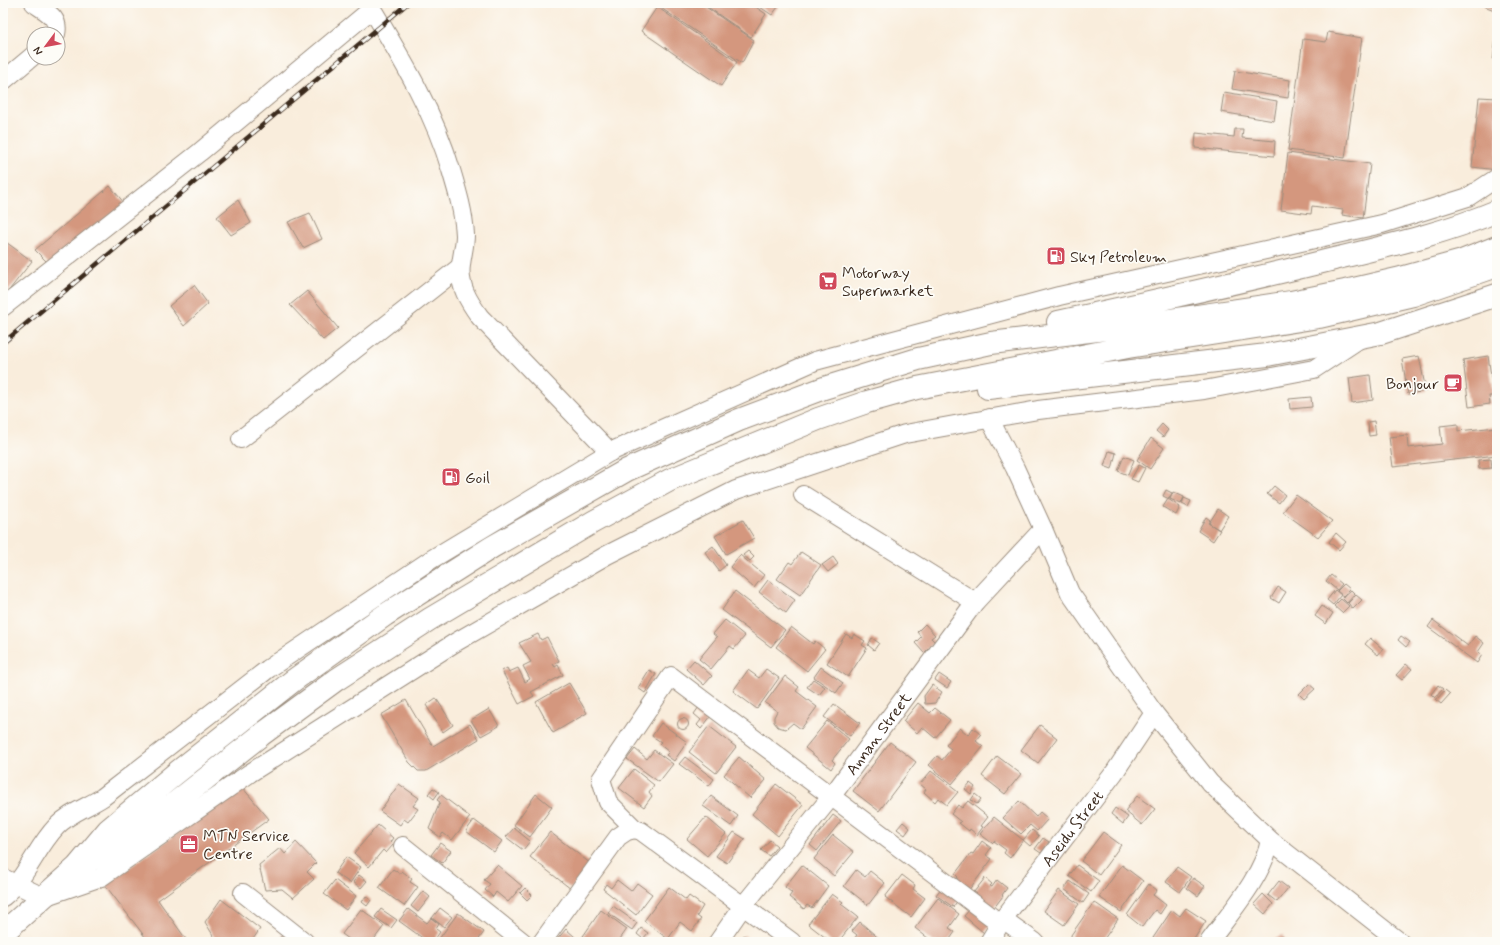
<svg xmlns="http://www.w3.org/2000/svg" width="1500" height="945" viewBox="0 0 1500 945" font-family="Mynerve,sans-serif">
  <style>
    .building { fill: #d4977e }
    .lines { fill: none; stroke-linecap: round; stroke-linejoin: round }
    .minor-casing { stroke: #9a8c7d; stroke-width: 20 }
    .highway-casing { stroke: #9a8c7d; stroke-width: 24 }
    .minor { stroke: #fff; stroke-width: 18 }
    .highway { stroke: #fff; stroke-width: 22 }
    .rail-casing { stroke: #3b2a1e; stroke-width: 4.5 }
    .rail { stroke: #fdfcf7; stroke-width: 3; stroke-dasharray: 9; stroke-linecap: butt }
    .labels { text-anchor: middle; stroke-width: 3.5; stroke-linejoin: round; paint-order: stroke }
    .poi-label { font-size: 16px; fill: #3b2a1e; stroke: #fdfcf7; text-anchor: start }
    .street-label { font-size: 16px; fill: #3b2a1e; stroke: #fdfcf7 }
  </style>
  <rect width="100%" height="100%" fill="#fdfcf7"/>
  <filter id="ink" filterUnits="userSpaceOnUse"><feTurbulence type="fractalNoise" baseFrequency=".025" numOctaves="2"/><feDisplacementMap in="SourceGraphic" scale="8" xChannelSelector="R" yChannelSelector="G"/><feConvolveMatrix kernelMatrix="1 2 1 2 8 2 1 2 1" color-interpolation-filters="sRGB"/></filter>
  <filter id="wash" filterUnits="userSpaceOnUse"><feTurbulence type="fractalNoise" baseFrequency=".012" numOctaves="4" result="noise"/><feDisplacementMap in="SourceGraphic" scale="16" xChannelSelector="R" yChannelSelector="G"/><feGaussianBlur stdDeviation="0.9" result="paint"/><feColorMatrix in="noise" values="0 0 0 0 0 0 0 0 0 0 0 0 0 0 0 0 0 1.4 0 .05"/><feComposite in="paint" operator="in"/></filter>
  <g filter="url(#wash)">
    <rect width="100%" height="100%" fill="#f9eddc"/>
    <g id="blocks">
      <path class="building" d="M660,3H700L754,40L742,63L658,6Z
        M702,3H750L766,14L751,37Z
        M754,3H781L772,15Z
        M1485,3H1497V11L1484,6Z
        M657,7L737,62L721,86L641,31Z
        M1328,32L1362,38L1345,158L1288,150L1303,39L1326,42Z
        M1496,38H1497V61L1493,60Z
        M1235,71L1290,80L1288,98L1232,89Z
        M1224,92L1277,101L1274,121L1221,112Z
        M1479,97L1497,98V170L1472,167Z
        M1235,129H1243L1242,138L1275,141L1274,156L1195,148L1196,133L1234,137Z
        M1288,153L1370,164L1363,218L1342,215L1343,210L1312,206L1311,214L1281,210Z
        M110,186L125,204L51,266L35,250Z
        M238,200L251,223L231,235L217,217Z
        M310,213L322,239L303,248L288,222Z
        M3,240L32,261L3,298Z
        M194,285L208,304L184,326L169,306Z
        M307,291L338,328L323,340L290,305Z
        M1419,356L1426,391L1408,394L1402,359Z
        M1488,356L1494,396H1489L1490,404L1469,407L1463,360Z
        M1370,375L1373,400L1352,403L1349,378Z
        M1311,397L1312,407L1290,409L1289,399Z
        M1374,421L1376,435L1369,436L1368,422Z
        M1162,424L1168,430L1163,437L1156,431Z
        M1458,424V431L1497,427V455L1393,467L1389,437L1407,435L1408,448L1442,444L1440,426Z
        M1151,438L1164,448L1150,469L1137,460Z
        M1109,451L1116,453L1112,469L1104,466Z
        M1124,456L1134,460L1128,475L1118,471Z
        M1491,459L1492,468L1479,469L1478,460Z
        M1139,465L1145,468L1138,482L1131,479Z
        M1274,486L1285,495L1279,503L1267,494Z
        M1166,490L1172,493L1169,499L1163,496Z
        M1173,492L1184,497L1181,504L1170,499Z
        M1296,495L1332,521L1318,537L1283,512Z
        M1184,498L1191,501L1188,507L1182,504Z
        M1168,499L1180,507L1176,515L1163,507Z
        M1218,509L1228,516L1219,530L1209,523Z
        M1206,517L1210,520L1208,523L1220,530L1213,541L1198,531Z
        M743,520L754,538L726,554L715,536Z
        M1336,533L1346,542L1339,550L1329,542Z
        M713,546L726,565L719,571L705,552Z
        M748,551L754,557L750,561L743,555Z
        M801,552L821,565L800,595L777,579L789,562L792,564Z
        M740,555L764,575L754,588L730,567Z
        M833,557L838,564L828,572L822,565Z
        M1331,575L1342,584L1337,590L1326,581Z
        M768,580L795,600L786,613L759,592Z
        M1344,584L1350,589L1343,596L1337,591Z
        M1278,587L1286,592L1279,603L1271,598Z
        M1335,590L1341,595L1333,605L1327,600Z
        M1351,590L1355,594L1347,603L1342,598Z
        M735,591L785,630L771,647L722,610Z
        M1356,595L1362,600L1353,609L1348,603Z
        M1341,599L1349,606L1342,613L1334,606Z
        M1322,606L1333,613L1326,624L1315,616Z
        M725,620L745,636L734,649L730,646L711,669L699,659L717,637L713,634Z
        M1433,620L1468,646L1475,636L1484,643L1478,652L1482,655L1477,663L1428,627Z
        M925,624L935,635L931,638L935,642L924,653L915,643L921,637L917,632Z
        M791,627L813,644L815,641L825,649L807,671L776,647Z
        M538,634L541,640L547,637L559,661L553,664L555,667L558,665L563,675L531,692L534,696L519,704L502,671L507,668L509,672L518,668L525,682L530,679L523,666L531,662L519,643Z
        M846,634L852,638L854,634L865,641L862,645L867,648L848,677L827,663Z
        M1401,636L1410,642L1406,647L1398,640Z
        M872,638L879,643L874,650L868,645Z
        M1370,638L1383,649L1378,655L1365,644Z
        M694,660L712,676L704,685L686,669Z
        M1406,664L1412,669L1402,680L1396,675Z
        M821,667L843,683L836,693L814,677Z
        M766,669L779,678L757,709L733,691L748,670L759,678Z
        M649,670L656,674L645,693L638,688Z
        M939,674L951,682L947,688L935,680Z
        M785,676L799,687L796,691L817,707L801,729L793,723L786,729L778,727L774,722V717L777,711L765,703Z
        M813,679L825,687L819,695L807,687Z
        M569,683L587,713L553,733L536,702Z
        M1309,684L1315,689L1304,699L1299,694Z
        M932,685L942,692L935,703L925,704L924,696Z
        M1438,685L1443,689L1435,698L1431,694Z
        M1445,690L1450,694L1441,704L1436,700Z
        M436,698L453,725L443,732L426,705Z
        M406,700L433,746L470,724L479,739L426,771H418L409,762L381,715Z
        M918,703L930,713L935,708L950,720L935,738L922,727L917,733L903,721Z
        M834,704L860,723L850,736L824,717Z
        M699,707L711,716L701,729L697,725L701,720L694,714Z
        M489,709L499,726L481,736L471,720Z
        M677.5 724a5.5 5.5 0 1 1 11 0a5.5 5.5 0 1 1-11 0Z
        M827,721L849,739L832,760L835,763L831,769L805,748Z
        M661,723L687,742L674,761L666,755L669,752L659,744L661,742L652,736Z
        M1040,725L1057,738L1038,763L1021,750Z
        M709,726L736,747L716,773L689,752Z
        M960,728L968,735L973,728L981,735L976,741L983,747L952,784L929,765L937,756L942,760L951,749L946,745Z
        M890,742L916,762L879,811L853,791Z
        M635,749L647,759L654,750L673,764L659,782L627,759Z
        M997,756L1021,774L1005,794L982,776Z
        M685,757L714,779L709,786L679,764Z
        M739,757L766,780L750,798L724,775Z
        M634,769L654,785L649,792L652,796L644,807L619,788Z
        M931,771L958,792L947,805L938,798L935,802L924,792L926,789L920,784Z
        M970,783L975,787L971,794L965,789Z
        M399,784L419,798L413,806L418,809L408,822L404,819L400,825L380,811Z
        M776,784L803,805L778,836L752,814Z
        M242,787L269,819L158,900L188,942H149L105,885Z
        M433,788L439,792L434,799L428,794Z
        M536,794L552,807L530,837L514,825Z
        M975,794L981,799L977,804L971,800Z
        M441,795L470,817L452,840L443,833L440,837L429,829L440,802L437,800Z
        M711,796L738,816L731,826L703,806Z
        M1137,796L1155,809L1142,825L1125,811Z
        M968,801L988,817L981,826L983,827L977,835L970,829L969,831L959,823L961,822L951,814L958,805L962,808Z
        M1019,801L1036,817L1040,812L1048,819L1037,831L1030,825L1021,834L1003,818Z
        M1115,808L1128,817L1123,824L1111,814Z
        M833,815L841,821L817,851L810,845Z
        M706,817L726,834L707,856L687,839Z
        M994,817L1023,840L1032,830L1039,836L1030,846L1023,840L1010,858L1004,853L1006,850L994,841L992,843L980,834Z
        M474,820L502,841L494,852L466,831Z
        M903,822L910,828L905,835L897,829Z
        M378,825L393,838L390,842L393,845L386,853L383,850L369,867L354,853Z
        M514,828L530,841L523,850L506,837Z
        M550,832L591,864L571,889L530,857Z
        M734,832L745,839L727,863L716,856Z
        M1103,832L1121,845L1099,875L1081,861Z
        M833,835L854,852L834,876L814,859Z
        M1043,838L1049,842L1041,853L1035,849Z
        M770,840L777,846L769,856L761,850Z
        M982,841L991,848L986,855L992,859L965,895L952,886L958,877L955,874L971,853L973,854Z
        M296,842L316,863L307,872L314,879L293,898L282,889L265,890L259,865L280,848L285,854Z
        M440,843L451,851L442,863L431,855Z
        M346,857L361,867L350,883L335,873Z
        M497,865L522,886L508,902L496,892L493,897L485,890L490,884L484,880Z
        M802,865L828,886L812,908L807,905L804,909L789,897L792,893L785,887Z
        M1077,865L1099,881L1091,892L1069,876Z
        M1122,865L1143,881L1121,912L1099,897Z
        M1177,867L1191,877L1180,892L1166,882Z
        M393,869L400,874L402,871L412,879L410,882L418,887L404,906L379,888Z
        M856,870L865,877L870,871L885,883L868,905L844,886Z
        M359,875L367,881L361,888L353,882Z
        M902,875L915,885L913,889L925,898L911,917L885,897Z
        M985,878L992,884L990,886L992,887L997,880L1007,888L1002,895L1003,896L990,913L970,897Z
        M1193,878L1205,886L1198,896L1187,888Z
        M335,880L356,896L346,910L324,894Z
        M617,880L631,891L637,883L652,894L636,915L603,889L606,884L611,888Z
        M1070,881L1089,894L1083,903L1064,889Z
        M1279,881L1288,888L1277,902L1268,895Z
        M1149,884L1157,890L1153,895L1166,905L1160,914L1155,910L1142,927L1127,915Z
        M669,887L686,900L689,896L703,906L697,916L701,919L692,931L680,922L668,939L644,921Z
        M942,887L959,899L953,907L936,895Z
        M525,888L532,895L527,900L520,893Z
        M1059,890L1079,904L1064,925L1044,911Z
        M423,891L430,897L418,912L411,906Z
        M832,894L843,902L841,904L858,917L838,942H831L808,924Z
        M1263,894L1273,904L1265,914L1254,904Z
        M366,896L371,900L367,906L362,902Z
        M938,898L959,914L949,928L955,932L948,942H933L915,928Z
        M221,899L260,929L251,942H214L216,940L205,922Z
        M1094,902L1118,919L1102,942H1072L1071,935Z
        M613,906L637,923L632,930L608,913Z
        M440,908L452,917L444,927L432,918Z
        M971,908L991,925L984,933L964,916Z
        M1186,908L1206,921L1192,942H1160L1153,938L1172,910L1180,916Z
        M361,909L384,926L372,942H353L342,934Z
        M381,909L397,920L391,928L375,917Z
        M408,909L427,923L431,918L439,924L436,929L440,932L433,942H428L399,921Z
        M601,910L627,929L618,942H579Z
        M458,913L484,932L477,942H443L439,939Z
        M860,922L883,942H852L857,935L852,931Z
        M641,928L648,933L643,939L637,934Z
        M566,929L575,937L571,942H555Z
        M283,934L293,942H277Z
        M744,935L751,942H739Z
        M1282,935L1287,942H1271Z"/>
    </g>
  </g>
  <g filter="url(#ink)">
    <use href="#blocks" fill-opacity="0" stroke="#9a8c7d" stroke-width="1"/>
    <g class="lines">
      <defs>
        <g id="minor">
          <path d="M34,3C46,12 60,17 56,34"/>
          <path d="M3,81L34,55"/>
          <path d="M3,307L200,152L372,9C403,61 434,112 451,170C457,190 464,213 465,235C465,245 462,255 461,265C458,285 469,302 480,317L610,452"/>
          <path d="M989,418L1015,468L1043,529L1070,593L1154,713L1210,783L1270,840L1400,942"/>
          <path d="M241,439L460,267"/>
          <path d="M803,495L975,602"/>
          <path d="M403,846L523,942"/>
          <path d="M3,878L43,897L101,877L250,773L456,642L607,555L736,490L905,434L1038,410L1204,390L1314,369L1361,338"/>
          <path d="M243,893L305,942"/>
          <path d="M3,897C26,879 36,848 56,827C69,813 88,807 103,797L268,669L432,559L610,452L815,361L1059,296L1382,224L1468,197L1497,178"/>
          <path d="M1003,919L1035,942"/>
          <path d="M542,942L618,837L627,831L635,829"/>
          <path id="s1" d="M718,942L743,906L831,797L975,602L1043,529"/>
          <path d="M792,942L641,831L635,829L608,802L601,779L671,676L1001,924"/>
          <path id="s2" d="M989,942L1003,919L1114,773L1154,713"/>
          <path d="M1209,942C1230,913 1264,875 1270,840"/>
        </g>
        <path id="highway" d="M1058,322C1150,302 1242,282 1334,259C1388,246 1445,233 1497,211
          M988,388L1267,355L1381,333L1497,295
          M85,863L123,844L261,735L336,680L430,619L593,522L670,480L818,419L867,402L917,388L1128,347L1319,317L1413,295L1497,266
          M3,933L77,867L108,830L175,774L294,680L385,615L492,547L627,470L739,420L824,388L918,359L991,343L1130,326L1291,302L1345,291L1397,279L1462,261L1497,247"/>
      </defs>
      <use href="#minor" class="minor-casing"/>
      <use href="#highway" class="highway-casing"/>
      <use href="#minor" class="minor"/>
      <use href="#highway" class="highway"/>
      <defs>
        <path id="rail" d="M3,343L408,3"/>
      </defs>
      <use href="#rail" class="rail-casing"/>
      <use href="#rail" class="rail"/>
    </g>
  </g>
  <defs>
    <symbol id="fuel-square" viewBox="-11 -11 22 22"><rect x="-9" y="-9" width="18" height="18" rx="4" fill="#d1495b" stroke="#fdfcf7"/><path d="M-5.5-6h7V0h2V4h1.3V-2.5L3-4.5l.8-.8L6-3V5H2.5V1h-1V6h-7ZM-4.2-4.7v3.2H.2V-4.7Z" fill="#fff"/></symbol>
    <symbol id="supermarket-square" viewBox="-11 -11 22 22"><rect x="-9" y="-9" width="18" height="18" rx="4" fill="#d1495b" stroke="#fdfcf7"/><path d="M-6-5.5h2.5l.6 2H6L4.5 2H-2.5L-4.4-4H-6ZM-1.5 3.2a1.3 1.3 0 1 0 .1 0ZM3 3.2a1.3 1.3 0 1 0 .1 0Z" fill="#fff"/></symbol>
    <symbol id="cafe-square" viewBox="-11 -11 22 22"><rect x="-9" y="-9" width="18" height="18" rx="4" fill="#d1495b" stroke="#fdfcf7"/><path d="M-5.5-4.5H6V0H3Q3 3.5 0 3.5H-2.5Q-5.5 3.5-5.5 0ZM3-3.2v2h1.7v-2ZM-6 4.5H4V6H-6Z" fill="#fff"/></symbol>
    <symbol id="office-square" viewBox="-11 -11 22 22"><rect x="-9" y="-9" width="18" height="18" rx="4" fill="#d1495b" stroke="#fdfcf7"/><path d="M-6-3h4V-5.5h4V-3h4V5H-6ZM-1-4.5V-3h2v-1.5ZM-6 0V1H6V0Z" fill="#fff"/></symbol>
  </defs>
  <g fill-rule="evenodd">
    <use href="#fuel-square" x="1045" y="245" width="22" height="22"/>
    <use href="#supermarket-square" x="817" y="270" width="22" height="22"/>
    <use href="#cafe-square" x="1442" y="372" width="22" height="22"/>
    <use href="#fuel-square" x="440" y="466" width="22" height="22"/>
    <use href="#office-square" x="178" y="833" width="22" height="22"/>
  </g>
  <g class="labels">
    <g class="poi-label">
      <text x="1070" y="262">Sky Petroleum</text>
      <text x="842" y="278">Motorway<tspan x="842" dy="18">Supermarket</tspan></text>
      <text x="1439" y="389" text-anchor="end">Bonjour</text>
      <text x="465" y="483">Goil</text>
      <text x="203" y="841">MTN Service<tspan x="203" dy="18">Centre</tspan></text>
    </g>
    <g class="street-label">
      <text dy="6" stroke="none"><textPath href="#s1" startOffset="263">Annan Street</textPath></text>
      <text dy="6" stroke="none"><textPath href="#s2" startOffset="141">Aseidu Street</textPath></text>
    </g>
  </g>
  <rect width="1500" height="945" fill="none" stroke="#fdfcf7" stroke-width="16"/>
  <g transform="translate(46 46) rotate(238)"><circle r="19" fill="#fdfcf7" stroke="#afa8a0"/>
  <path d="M0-3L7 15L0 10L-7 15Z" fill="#d1495b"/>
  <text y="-6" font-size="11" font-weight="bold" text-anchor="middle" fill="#3b2a1e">N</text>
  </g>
</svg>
